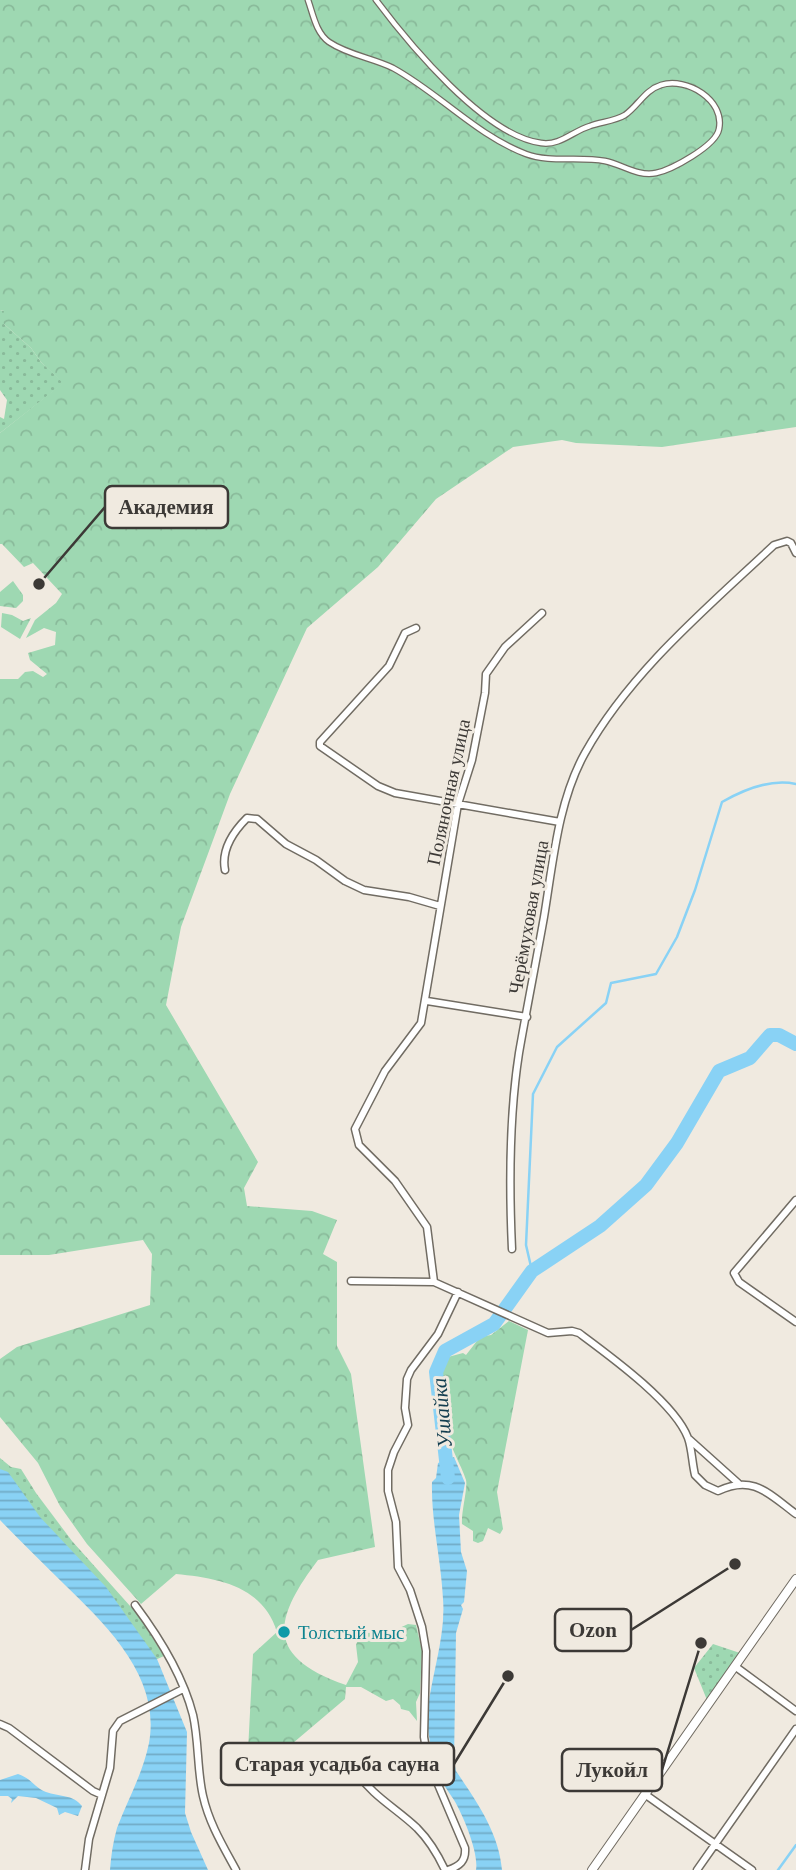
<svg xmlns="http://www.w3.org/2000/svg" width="796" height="1870" viewBox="0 0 796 1870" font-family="'Times New Roman',serif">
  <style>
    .green { fill: url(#green-dots) }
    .forest { fill: url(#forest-crowns) }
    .water { fill: url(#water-rules) }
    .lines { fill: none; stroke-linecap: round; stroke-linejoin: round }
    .stream { stroke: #89d2f5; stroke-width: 2.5 }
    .river { stroke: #89d2f5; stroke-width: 14 }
    .pedestrian-casing { stroke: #716c63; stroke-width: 7 }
    .minor-casing { stroke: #716c63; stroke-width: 9 }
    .tertiary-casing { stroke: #716c63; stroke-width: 10 }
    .pedestrian { stroke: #fff; stroke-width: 4.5 }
    .minor { stroke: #fff; stroke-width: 6 }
    .tertiary { stroke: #fff; stroke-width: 8 }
    .culture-dot { fill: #0f9aa8; stroke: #f0eae0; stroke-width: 2.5 }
    .labels { text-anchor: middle; stroke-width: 6; stroke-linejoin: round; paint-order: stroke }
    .street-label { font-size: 19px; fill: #3c3936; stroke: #f0eae0 }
    .culture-label { font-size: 19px; fill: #0d838f; stroke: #f0eae0; text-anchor: start }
    .water-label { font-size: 21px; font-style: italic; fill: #123d4f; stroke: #f0eae0 }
    .leader { fill: none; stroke: #3c3936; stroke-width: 2.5 }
    .callout-dot { fill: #3c3936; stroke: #f0eae0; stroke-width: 2.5 }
    .callout { fill: #f0eae0; stroke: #3c3936; stroke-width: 2.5 }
    .callout-label { font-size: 21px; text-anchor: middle; font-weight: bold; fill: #3c3936 }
  </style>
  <defs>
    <pattern id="green-dots" width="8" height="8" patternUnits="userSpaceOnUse" patternTransform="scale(1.75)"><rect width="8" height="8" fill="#9ed8b2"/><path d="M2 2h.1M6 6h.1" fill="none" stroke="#89ba9a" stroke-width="1.8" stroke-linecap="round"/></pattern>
    <pattern id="forest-crowns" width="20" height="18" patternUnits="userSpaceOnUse" patternTransform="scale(1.75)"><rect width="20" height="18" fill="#9ed8b2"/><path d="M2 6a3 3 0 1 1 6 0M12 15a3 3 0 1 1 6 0" fill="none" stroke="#89ba9a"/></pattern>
    <pattern id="water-rules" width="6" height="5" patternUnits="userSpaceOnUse" patternTransform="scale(1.75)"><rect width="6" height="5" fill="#89d2f5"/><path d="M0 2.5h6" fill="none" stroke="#71abc7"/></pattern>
  </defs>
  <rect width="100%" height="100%" fill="#f0eae0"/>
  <path class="green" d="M0,310L4,311V324L31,348L41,362L64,383L0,433V417L4,419L7,400L0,390Z
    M0,1458L11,1467L21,1469L36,1493L72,1541L139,1616L164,1656L155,1660L0,1472Z
    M713,1644L740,1653L707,1700L694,1668Z"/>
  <path class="forest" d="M0,0H796V427L662,447L576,443L562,440L513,447L436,499L378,567L307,628L230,794L181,927L166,1005L258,1162L244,1188L247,1206L312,1211L337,1220L323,1254L337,1262V1346L351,1374L375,1547L318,1560C272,1621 266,1657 346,1685L358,1662L356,1645L359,1637L365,1633L391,1632L408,1624L416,1625L422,1651L420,1693L416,1702L417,1721L409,1711L401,1709L400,1705L393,1699L386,1701L361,1687H346L345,1699L280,1754L254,1766L248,1751L253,1654L277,1632C263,1586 218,1578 176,1574L141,1604L87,1544L60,1506L38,1463L0,1417V1359L17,1347L150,1305L152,1254L143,1240L49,1255H0V679H18L25,672L33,671L43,677L47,674L30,660L28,653L55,645L56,632L44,628L26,638L35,620L56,603L62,594L33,563L24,567L2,544H0V433L63,383L41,362L31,348L4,324L2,318L4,311L0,310Z
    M13,581L23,595V601L16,608L0,606V592Z
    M2,613L12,615L23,621L31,618L20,639L1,627Z
    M509,1321L528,1330L497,1492L503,1529L500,1534L488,1528L483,1541L478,1543L473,1541V1531L462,1524C461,1512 468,1488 466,1480C461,1461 435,1427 452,1408C442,1394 437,1371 448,1357L463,1353L466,1355L480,1337L491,1335Z"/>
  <path class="water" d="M454,1457L465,1483L459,1515L461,1552L467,1571L464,1602L461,1605L463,1609L456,1633L454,1762L456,1771C477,1802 499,1833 502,1870H476C479,1853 463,1815 454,1800C447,1789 439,1780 436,1767C431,1748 426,1729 428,1709C432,1673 446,1635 443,1599C441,1559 431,1521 432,1482L436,1478L438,1463Z
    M0,1469L8,1472L40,1517L106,1587L157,1659L187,1732L185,1813L191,1832L208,1870H110C111,1856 113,1842 117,1828C128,1799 143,1773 149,1743C161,1677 107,1626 65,1585C43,1563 21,1542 0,1520Z
    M18,1774C31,1778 35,1788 46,1792C59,1797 73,1794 82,1806L78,1816L65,1812L59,1815L57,1808L36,1798L18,1796L11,1803L12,1799L8,1796H0V1780Z"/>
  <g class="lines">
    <path class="stream" d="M532,1271L526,1245L533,1094L557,1047L606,1003L611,983L656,974L677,937L695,890L722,802C743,790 770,778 796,784
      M778,1870L796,1845"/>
    <path class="river" d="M448,1478L436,1372L445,1351L494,1324L532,1271L600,1226L646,1185L677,1143L719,1071L750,1058L770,1035H779L796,1044"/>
    <defs>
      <path id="pedestrian" d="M308,0C313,14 316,33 329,42C348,55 373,58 393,68C439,93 476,135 526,154C550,163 580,156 605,161C621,164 638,177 656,173C671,170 716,146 719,129C725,100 687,77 661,85C645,90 638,106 625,115C615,121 601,122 590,126C573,131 560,146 541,143C485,136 409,44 376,0"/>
      <path id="minor" d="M416,628L405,633L389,666L320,742V746L378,786L395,793L560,822
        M225,870C221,850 234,831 247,818L257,819L286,844L316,860L345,881L364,890L409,897L440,906
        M427,1001L527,1017
        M796,1200L734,1273L739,1282L796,1322
        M512,1249C509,1184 509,1117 519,1053C527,1007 536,962 544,917C553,863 558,801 585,753C630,672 707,608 774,545L787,541L791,543L796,553
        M351,1281L434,1282L548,1333L572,1331L579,1333C610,1356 675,1403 688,1438C692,1449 692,1463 695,1475L705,1485L718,1491C753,1474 769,1494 796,1514
        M434,1282L427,1227L395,1181L359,1145L355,1129L385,1071L421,1023L458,804L472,760L485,693L486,674L505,647L542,613
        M689,1439L738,1483
        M135,1605C159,1637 183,1676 193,1715C199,1742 197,1770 203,1796C209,1823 223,1846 236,1870
        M736,1667L796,1711
        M0,1724L9,1728L93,1791L102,1795
        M356,1771C372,1796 396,1808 417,1828C429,1840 438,1855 445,1870
        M646,1795L752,1870
        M85,1870L89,1839L110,1768L113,1731L120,1721L183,1689
        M448,1870C460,1866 466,1861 465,1848L428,1761L424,1737L426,1651L422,1627L410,1590L398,1567L396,1522L388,1491V1470L394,1452L408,1425L405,1408L407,1379L411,1370L438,1334L458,1292
        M697,1870L796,1729"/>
      <path id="tertiary" d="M592,1870L796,1579"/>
    </defs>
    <use href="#pedestrian" class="pedestrian-casing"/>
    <use href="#minor" class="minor-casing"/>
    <use href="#tertiary" class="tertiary-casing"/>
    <use href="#pedestrian" class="pedestrian"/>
    <use href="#minor" class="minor"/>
    <use href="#tertiary" class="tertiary"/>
  </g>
  <circle class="culture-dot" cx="284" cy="1632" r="7"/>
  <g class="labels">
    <g class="street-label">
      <text transform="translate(448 792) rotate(-78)" y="7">Поляночная улица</text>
      <text transform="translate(528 917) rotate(-80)" y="7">Черёмуховая улица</text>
    </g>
    <g class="culture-label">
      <text x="298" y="1639">Толстый мыс</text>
    </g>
    <g class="water-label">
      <text transform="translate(442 1413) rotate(-95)" y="7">Ушайка</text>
    </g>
  </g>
  <path class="leader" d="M39 584L105 507M735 1564L631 1630M508 1676L454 1764M701 1643L662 1770"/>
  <g class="callout-dot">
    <circle cx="39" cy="584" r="7"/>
    <circle cx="735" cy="1564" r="7"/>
    <circle cx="508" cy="1676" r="7"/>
    <circle cx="701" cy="1643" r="7"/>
  </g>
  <g class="callout">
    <rect x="105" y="486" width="123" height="42" rx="7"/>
    <rect x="555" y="1609" width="76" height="42" rx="7"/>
    <rect x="221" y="1743" width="233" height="42" rx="7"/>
    <rect x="562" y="1749" width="100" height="42" rx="7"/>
  </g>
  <g class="callout-label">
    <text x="166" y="514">Академия</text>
    <text x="593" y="1637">Ozon</text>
    <text x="337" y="1771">Старая усадьба сауна</text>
    <text x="612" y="1777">Лукойл</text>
  </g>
</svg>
